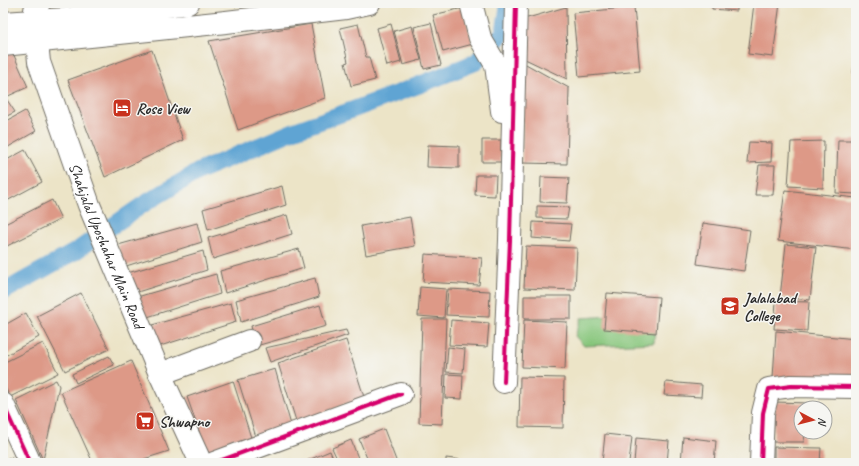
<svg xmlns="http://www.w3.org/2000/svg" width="859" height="466" viewBox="0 0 859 466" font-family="Caveat,sans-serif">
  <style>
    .green { fill: #87c67c; stroke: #597854 }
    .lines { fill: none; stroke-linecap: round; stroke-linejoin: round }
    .canal { stroke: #5ea4d3; stroke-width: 17 }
    .building { fill: #dd9987 }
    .minor-casing { stroke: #6f6c62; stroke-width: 24 }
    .major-casing { stroke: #6f6c62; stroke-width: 24 }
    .highway-casing { stroke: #6f6c62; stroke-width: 24 }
    .minor { stroke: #fff; stroke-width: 22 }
    .major { stroke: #fff; stroke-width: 22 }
    .highway { stroke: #fff; stroke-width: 22 }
    .cycleway-casing { stroke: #f6f6f2; stroke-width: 6 }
    .cycleway { stroke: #d6006c; stroke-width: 4 }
    .labels { text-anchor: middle; stroke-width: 3; stroke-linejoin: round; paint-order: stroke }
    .poi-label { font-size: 16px; font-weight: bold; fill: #2b2b2b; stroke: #f6f6f2; text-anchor: start }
    .street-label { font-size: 16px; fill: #2b2b2b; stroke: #f6f6f2 }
  </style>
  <rect width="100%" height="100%" fill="#f6f6f2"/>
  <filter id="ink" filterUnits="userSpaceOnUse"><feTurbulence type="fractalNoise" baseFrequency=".025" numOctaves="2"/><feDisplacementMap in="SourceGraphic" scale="8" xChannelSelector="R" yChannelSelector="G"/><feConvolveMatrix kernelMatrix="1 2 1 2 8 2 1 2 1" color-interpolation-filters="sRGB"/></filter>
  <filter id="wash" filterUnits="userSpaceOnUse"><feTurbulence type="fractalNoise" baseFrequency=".012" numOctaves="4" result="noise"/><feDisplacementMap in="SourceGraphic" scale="16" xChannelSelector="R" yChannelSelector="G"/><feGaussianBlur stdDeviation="0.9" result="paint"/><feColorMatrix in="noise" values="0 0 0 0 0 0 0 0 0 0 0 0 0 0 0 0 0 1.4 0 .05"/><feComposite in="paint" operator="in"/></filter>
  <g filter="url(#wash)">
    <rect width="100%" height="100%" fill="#ece4c7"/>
    <path class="green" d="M656,313L654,343L584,346L575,336L581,318Z"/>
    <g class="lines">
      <path class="canal" d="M3,292L76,251L144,204L199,171L296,130L352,110L419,85L476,62L504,32L508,7"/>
    </g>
    <g id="blocks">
      <path class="building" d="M62,3H119L64,13Z
        M712,3H737V11L712,9Z
        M754,3H780L773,57L748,54Z
        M566,7L567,79L523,58L524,19Z
        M634,7L640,71L579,77L573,13Z
        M463,8L473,44L443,52L433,15Z
        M431,23L441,65L424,69L414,27Z
        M311,24L325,98L238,130L209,41Z
        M358,24L366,57H369L375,80L351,86L345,63L348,62L340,28Z
        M391,24L401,62L387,66L377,28Z
        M412,26L421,60L403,65L394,31Z
        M152,50L183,140L105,177L68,80Z
        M855,50H856V73H853Z
        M12,51L28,87L6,97L3,89V55Z
        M524,63L569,88L567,164L522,163Z
        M3,94L15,112L3,118Z
        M25,111L36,131L3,150V123Z
        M482,140H501V162H482Z
        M838,140H856V194L836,193Z
        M824,141L823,188L788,186L791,142Z
        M749,142L772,143L771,162L747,163Z
        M428,145L459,146V168L427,167Z
        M25,150L42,182L3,203V162Z
        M759,165H775L773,195H755Z
        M476,175H496L495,196L475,195Z
        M541,177L569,178L567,203L540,202Z
        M282,186L286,205L208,230L203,209Z
        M785,190L856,198V250L778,241Z
        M52,200L61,219L3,248V225Z
        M537,206L569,207L567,219L537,218Z
        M287,215L292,234L213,259L208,238Z
        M410,217L415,246L366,255L361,226Z
        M533,222L571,224L569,241L532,238Z
        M197,223L202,242L123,267L118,245Z
        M703,223L750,230L744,271L697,264Z
        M786,244L816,247L810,300L780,297Z
        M526,246L577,248L575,290L524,288Z
        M299,249L304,268L225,293L220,271Z
        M203,251L207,270L128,295L124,274Z
        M425,254L482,258L479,285L423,282Z
        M216,274L220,294L141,319L137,297Z
        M315,278L319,297L241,322L236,300Z
        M420,287L446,289L444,318L418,316Z
        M448,289L490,291L489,317L446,315Z
        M81,293L109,349L65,371L37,316Z
        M607,293L659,297L656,333L604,329Z
        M524,296H571V319H524Z
        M776,301L809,302L807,331L774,329Z
        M231,303L236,322L157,347L152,325Z
        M320,305L326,326L256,346L251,326Z
        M26,313L39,337L3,357V326Z
        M422,319H446L442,424L419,423Z
        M451,320L489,323L487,347L449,345Z
        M524,320L567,322L565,369L522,367Z
        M346,330L348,335L270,362L265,348Z
        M776,331L856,339V381L773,378Z
        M346,340L364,397L297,424L278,363Z
        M43,343L58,373L10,397L3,383V363Z
        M448,347L465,349L463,373L446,372Z
        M109,356L114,365L76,383L72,374Z
        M131,361L169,451L144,459L143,463H93L61,392Z
        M275,369L291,425L256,437L238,380Z
        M446,374L463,375L462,399L445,398Z
        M520,377L564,378L563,428L519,427Z
        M56,380L59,386L43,460L16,400Z
        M233,381L253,444L209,459L187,397Z
        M666,382L702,385L701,397L664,395Z
        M775,402L807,403L806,408H801V432H805L804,442H773Z
        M384,429L397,463H369L359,439Z
        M605,434L632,437L629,463H602Z
        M683,437L716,441L714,463H681Z
        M636,438L669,441L667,463H634Z
        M351,440L360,463H339L332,448Z
        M774,447L821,448L820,463H774Z
        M330,451L335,463H307L306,461Z
        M14,456L17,463H3V461Z
        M446,458L479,462V463H446Z"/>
    </g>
  </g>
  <g filter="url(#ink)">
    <use href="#blocks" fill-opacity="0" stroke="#6f6c62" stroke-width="1"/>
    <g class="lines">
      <defs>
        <path id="minor" d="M471,3L480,38L496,65L502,111
          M35,21V10L39,3
          M160,374L249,341
          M504,382L510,240L516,3
          M3,404L30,463
          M214,463L401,394
          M761,463L763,413L769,389L791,386L856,387"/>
        <g id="major">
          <path id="s1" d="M35,22L39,62L89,205L160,374L201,463"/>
        </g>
        <path id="highway" d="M3,23L66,19L188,3
          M3,45L226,22L346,8L369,3"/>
      </defs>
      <use href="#minor" class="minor-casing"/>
      <use href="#major" class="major-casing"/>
      <use href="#highway" class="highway-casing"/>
      <use href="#minor" class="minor"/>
      <use href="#major" class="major"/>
      <use href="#highway" class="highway"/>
      <defs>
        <path id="cycleway" d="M504,382L510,240L516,3
          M3,404L30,463
          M214,463L401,394
          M761,463L763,413L769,389L791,386L856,387"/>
      </defs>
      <use href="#cycleway" class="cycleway-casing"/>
      <use href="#cycleway" class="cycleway"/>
    </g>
  </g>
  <defs>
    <symbol id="hotel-square" viewBox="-11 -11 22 22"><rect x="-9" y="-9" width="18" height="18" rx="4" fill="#c8321e" stroke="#f6f6f2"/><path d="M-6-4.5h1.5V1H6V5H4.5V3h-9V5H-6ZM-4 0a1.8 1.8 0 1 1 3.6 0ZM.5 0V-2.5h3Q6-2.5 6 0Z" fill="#fff"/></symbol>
    <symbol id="university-square" viewBox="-11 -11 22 22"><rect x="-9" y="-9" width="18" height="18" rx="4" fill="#c8321e" stroke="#f6f6f2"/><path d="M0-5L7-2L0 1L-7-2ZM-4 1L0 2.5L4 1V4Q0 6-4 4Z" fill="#fff"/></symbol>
    <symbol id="supermarket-square" viewBox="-11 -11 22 22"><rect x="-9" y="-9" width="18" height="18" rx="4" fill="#c8321e" stroke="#f6f6f2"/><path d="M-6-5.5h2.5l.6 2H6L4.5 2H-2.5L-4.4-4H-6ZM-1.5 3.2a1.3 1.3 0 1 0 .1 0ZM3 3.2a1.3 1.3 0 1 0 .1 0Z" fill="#fff"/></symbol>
  </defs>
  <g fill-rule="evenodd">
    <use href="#hotel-square" x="111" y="97" width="22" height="22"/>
    <use href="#university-square" x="719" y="295" width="22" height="22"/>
    <use href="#supermarket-square" x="134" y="410" width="22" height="22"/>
  </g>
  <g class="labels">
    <g class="poi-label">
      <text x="136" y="114">Rose View</text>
      <text x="744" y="303">Jalalabad<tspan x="744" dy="18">College</tspan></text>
      <text x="159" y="427">Shwapno</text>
    </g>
    <g class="street-label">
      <text dy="6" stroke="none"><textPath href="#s1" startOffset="236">Shahjalal Uposhahar Main Road</textPath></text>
    </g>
  </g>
  <rect width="859" height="466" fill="none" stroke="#f6f6f2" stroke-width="16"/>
  <g transform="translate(813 420) rotate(97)"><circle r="19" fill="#f6f6f2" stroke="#a5a5a2"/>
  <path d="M0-3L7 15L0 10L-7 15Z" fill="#c8321e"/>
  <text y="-6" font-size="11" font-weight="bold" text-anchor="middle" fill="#2b2b2b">N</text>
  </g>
</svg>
